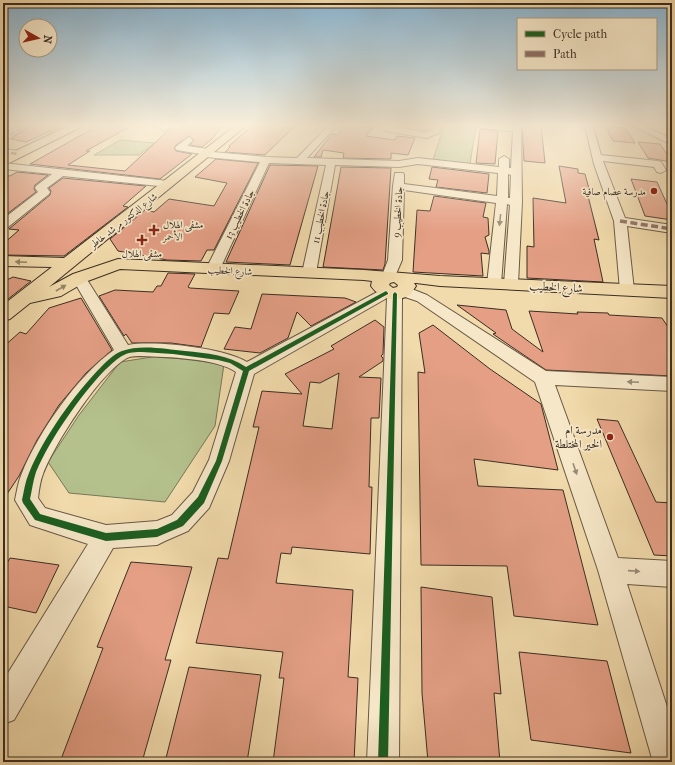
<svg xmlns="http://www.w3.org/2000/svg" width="675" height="765" viewBox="0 0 675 765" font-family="'IM FELL French Canon',Amiri,serif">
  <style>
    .green { fill: #b4c18d; stroke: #787858 }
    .building { fill: #e49f85; stroke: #3b2e23; fill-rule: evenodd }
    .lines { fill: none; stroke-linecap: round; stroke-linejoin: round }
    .minor-casing { stroke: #685945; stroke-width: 2 }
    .major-casing { stroke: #3b2e23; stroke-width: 2 }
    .minor { fill: #f6e7c8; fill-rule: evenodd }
    .major { fill: #f1daab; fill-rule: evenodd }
    .quiet-far1 { stroke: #8d6e63; stroke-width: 2.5; stroke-dasharray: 5.5 2.5; stroke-linecap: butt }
    .quiet { stroke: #8d6e63; stroke-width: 3.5; stroke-dasharray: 7 3.5; stroke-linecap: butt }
    .cycleway-casing { stroke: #f6e7c8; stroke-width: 2 }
    .cycleway { fill: #1b5e20; fill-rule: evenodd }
    .oneway { fill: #988a76 }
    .oneway2 { fill: #968467 }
    .poi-dot { fill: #8f2418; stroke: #f6e7c8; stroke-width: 1.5 }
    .labels { text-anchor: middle; stroke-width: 3.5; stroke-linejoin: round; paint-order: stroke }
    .far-poi-label { font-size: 10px; fill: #3b2e23; stroke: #f6e7c8; text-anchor: end }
    .far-street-label { font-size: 10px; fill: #3b2e23; stroke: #f6e7c8 }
    .street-label { font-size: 12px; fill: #3b2e23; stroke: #f6e7c8 }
    .poi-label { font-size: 12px; fill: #3b2e23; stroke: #f6e7c8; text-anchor: end }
  </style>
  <rect width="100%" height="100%" fill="#f1daab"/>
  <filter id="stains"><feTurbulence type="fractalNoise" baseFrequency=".005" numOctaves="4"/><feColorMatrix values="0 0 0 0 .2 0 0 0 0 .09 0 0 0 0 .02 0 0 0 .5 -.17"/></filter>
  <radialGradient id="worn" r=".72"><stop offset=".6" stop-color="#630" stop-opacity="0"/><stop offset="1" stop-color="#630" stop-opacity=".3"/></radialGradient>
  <path class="green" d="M444,125H476L470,164L433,160Z
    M120,140L155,143L139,155H94Z
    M158,356L224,364L215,426L165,502L69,493L48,462L79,415L120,362Z"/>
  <path class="building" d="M31,125H64L26,142L11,139Z
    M99,125H133L86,151H90L68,165L125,171L174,125H223L212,139L202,147L190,145L194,140L189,136L176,145L174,148L176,151L192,154L160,179L30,164Z
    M253,125H296L265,155L225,152L230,147L229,146Z
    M345,125L372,128L366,136L395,140L397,136L415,138L408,155L391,153V159L343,158L344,153L323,150L321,157H314L332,134L337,135Z
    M522,125H541L545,163L524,161Z
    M605,126L625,128L635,143L613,141Z
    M480,129L498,131L495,164L476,163Z
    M638,142L660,144L672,162L648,158Z
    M216,159L258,163L214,250H207L201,261L167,260L118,251L110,239L145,210L154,212L169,199L214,206L227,183L195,177Z
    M270,165L318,166L290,265L226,262Z
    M559,166L578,169V173L585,174L591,196H588L599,240L594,239L603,282L527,278V246L534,247L533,198L566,203Z
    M341,167L391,168L385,264L383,270L323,267Z
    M432,167L489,174L487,193L436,187L438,180L429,179Z
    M17,172L48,175L35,185L34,189L36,192L3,217V175L10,176Z
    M63,178L146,186L123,206L128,207L64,256L3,255V244L19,230L9,229L50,195L51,191L49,188Z
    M631,179L657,182L672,215V220L645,216Z
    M434,196L486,203L483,217L488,218L489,235L485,237L489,251V254L481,253L483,276L413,272L417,210L430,211Z
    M168,273L195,274L188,287L190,288L239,291L229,314L214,313L201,347L171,343H132L126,334L124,336L99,296L115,290L153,292L157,286H161Z
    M13,277L31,281L3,303V278L9,279Z
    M262,294L345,298L356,302L311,326L297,312L288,338L260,353L224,349L235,327L251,329Z
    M81,298L112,350L86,373L59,405L37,440L19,476L3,500V347L20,332L26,334L49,308Z
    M457,305L506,310L512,329L543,352L529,311L578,314L577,312L608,313L609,315L662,318L672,333V376L546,370L509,345L493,334L496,333Z
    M375,320L384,327L383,354L381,356L383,358V361L359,377L381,378L379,418H371L369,487H372L370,554L292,547L291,554L281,553L276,583L353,590L348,677L358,678L354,762H273L284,678H279L283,652L196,643L218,558L228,559L259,427H253L262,391L302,394L285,374L334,349L331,346ZM339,373L332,429L303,426L310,382L320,383Z
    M433,325L490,369L541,404L558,470L474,459L478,486L563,490L598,625L514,616L507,566L421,565L418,372L425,373L419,333Z
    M597,419L618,421L656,502L672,503V556L654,555Z
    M10,558L59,565L36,613L3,606V570Z
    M131,562L192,567L165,660H171L142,762H60L103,648L97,647Z
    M421,587L492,597L501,694L494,693L500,762H428L422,693Z
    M519,652L607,661L631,753L531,740Z
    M189,667L261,675L247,762H165Z"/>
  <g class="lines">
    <defs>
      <path id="minor" d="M21,125H30L3,142V135Z
        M163,125H172L164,131L160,128Z
        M329,125H337L307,158L399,161L418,158L499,167V159L504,156L509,159V168H511L513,131L481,128L477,125L513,126V125H521L522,202L518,284L516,287L511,288L506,287L504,284L510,205L507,204L501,284L499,287L494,288L489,287L487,284L496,203L404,190L402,260L393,281L388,282L383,281L381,278L388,260L393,186L395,173H403L404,175V184L497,196L498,173L418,164L399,167L335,165L316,273L314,276L309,277L304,276L302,273L326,165L269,163L220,269L218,272L213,273L208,272L206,269L260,162L206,157L201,154L177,150L175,148L177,146L189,137L193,140L187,146L208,149L213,152L266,157L297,158ZM508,174L511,175L510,198H508Z
        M384,125H392V127L426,132L432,129L434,125H442L439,133L427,138L385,131Z
        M587,125H595L594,130L601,155L658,161L661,162L666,170L661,173L657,172L654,167L603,161L625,218L672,225V233L627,226L634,290L632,293L627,295L622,293L620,290L614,221L594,164L586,130Z
        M631,125H641L672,139V145Z
        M3,149L19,151L24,154L19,157L3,155Z
        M3,163L168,181L173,184L168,187L63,176L47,188L50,192L49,194L7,228L3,229V219L38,192L35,188L36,186L52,174L3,169Z
        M79,274L84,275L86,278L128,345C153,340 225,348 247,362L381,290L386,288L397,290L399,288L404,286L427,295L546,371L672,377V391L555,385L618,558L672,561V587L627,584L672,722V762H653L598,570L535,382L417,301L402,296L399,762H367L387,298L254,374L229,461L209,508L188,531L165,541L157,545L113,548L14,720L3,724V681L88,544L30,525L15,500C17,491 18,482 22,473C38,433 78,375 114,350L72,278L74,275ZM142,356C167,357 216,358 236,372L209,460L193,492L172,515L157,521L106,525L45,508L38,498C39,490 40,481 43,474C55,443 99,374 127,358C131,356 137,356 142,356Z"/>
      <path id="major" d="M70,125H82L81,127L3,166V157Z
        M236,125H247L49,287L73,274L118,259L364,270L440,276L672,286V298L440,286L416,283H414L416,286L410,295C395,303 381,300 371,286L372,281L364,280L120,269L85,282L61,296L30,303L10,319L3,321V305L52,267L3,266V256L64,258ZM394,282L398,285L397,287L393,288L389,285L390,283Z"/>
    </defs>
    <use href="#minor" class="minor-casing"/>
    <use href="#major" class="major-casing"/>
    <use href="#minor" class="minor"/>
    <use href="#major" class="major"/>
    <path class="quiet-far1" d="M3,139L26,125
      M3,152L19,154"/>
    <path class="quiet" d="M620,221L672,229"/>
    <defs>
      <path id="cycleway" d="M386,291L388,293V294L249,371L222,461L204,503L183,526L157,537L106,541L35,520L23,503L22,500C24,491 25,482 29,473C43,438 75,393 102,366C108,360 114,354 122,351C140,344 166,349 185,351C206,353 229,355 246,367ZM142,352L173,354L218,360L230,363L243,371L216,461L198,497L177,520L157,529L106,533L40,514L30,499C32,490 33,481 36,472C50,439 80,396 105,370C111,365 117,358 124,355C129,352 136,352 142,352Z
        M395,292L397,294L388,762H378L393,294Z"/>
    </defs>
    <use href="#cycleway" class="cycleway-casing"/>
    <use href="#cycleway" class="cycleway"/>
  </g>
  <defs><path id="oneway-solid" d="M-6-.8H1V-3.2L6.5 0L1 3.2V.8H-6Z"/></defs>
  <g class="oneway">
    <use href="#oneway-solid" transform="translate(500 220) rotate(96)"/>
    <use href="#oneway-solid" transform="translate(633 382) rotate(-177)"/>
    <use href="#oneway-solid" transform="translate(575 469) rotate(71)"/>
    <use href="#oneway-solid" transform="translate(634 571) rotate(4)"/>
  </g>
  <g class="oneway2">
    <use href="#oneway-solid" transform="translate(21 262) rotate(-178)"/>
    <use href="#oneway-solid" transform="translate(61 288) rotate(-30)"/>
  </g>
  <linearGradient id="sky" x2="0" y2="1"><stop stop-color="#8ab6d3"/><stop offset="0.54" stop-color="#f9eed9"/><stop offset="1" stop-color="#f9eed9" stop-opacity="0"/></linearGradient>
  <rect width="675" height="232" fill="url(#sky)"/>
  <g class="poi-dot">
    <circle cx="654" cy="191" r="4"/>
    <path d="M152 224h4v4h4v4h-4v4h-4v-4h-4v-4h4z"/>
    <path d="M140 234h4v4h4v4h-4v4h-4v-4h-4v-4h4z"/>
    <circle cx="610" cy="437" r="4"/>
  </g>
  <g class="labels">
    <g class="far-poi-label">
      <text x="646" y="195">مدرسة عصام صافية</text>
      <text x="163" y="228" text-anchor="start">مشفى الهلال<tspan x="163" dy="12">الأحمر</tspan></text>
      <text x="142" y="257" text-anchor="middle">مشفى الهلال</text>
    </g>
    <g class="far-street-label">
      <text transform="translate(397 212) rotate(-87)" y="4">جادة الخطيب 9</text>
      <text transform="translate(239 214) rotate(-64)" y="4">جادة الخطيب 13</text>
      <text transform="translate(320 217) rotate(-79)" y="4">جادة الخطيب 11</text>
      <text transform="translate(123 220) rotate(-38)" y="4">شارع الدكتور مرشد خاطر</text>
      <text transform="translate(230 270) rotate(3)" y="4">شارع الخطيب</text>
    </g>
    <g class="street-label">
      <text transform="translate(556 287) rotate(3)" y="4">شارع الخطيب</text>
    </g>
    <g class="poi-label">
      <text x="602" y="434">مدرسة ام<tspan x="602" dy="14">الخير المختلطة</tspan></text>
    </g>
  </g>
  <rect width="675" height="765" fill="none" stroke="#f1daab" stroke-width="16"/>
  <rect x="4" y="4" width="667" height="757" fill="none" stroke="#3b2e23" stroke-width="2"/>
  <rect x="8" y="8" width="659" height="749" fill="none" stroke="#3b2e23"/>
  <rect x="517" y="18" width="140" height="52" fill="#f6e7c8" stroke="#ab9d86"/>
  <rect x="525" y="31" width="20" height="6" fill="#1b5e20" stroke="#ab9d86"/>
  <text x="553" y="38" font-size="12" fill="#3b2e23">Cycle path</text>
  <rect x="525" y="51" width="20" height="6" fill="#8d6e63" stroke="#ab9d86"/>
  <text x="553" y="58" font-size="12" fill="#3b2e23">Path</text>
  <g transform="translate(38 38) rotate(98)"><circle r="19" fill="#f6e7c8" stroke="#ab9d86"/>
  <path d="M0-3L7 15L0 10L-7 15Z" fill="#8f2418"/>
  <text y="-6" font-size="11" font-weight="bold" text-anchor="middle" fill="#3b2e23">N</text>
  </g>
  <rect width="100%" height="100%" filter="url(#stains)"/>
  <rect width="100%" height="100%" fill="url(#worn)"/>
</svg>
